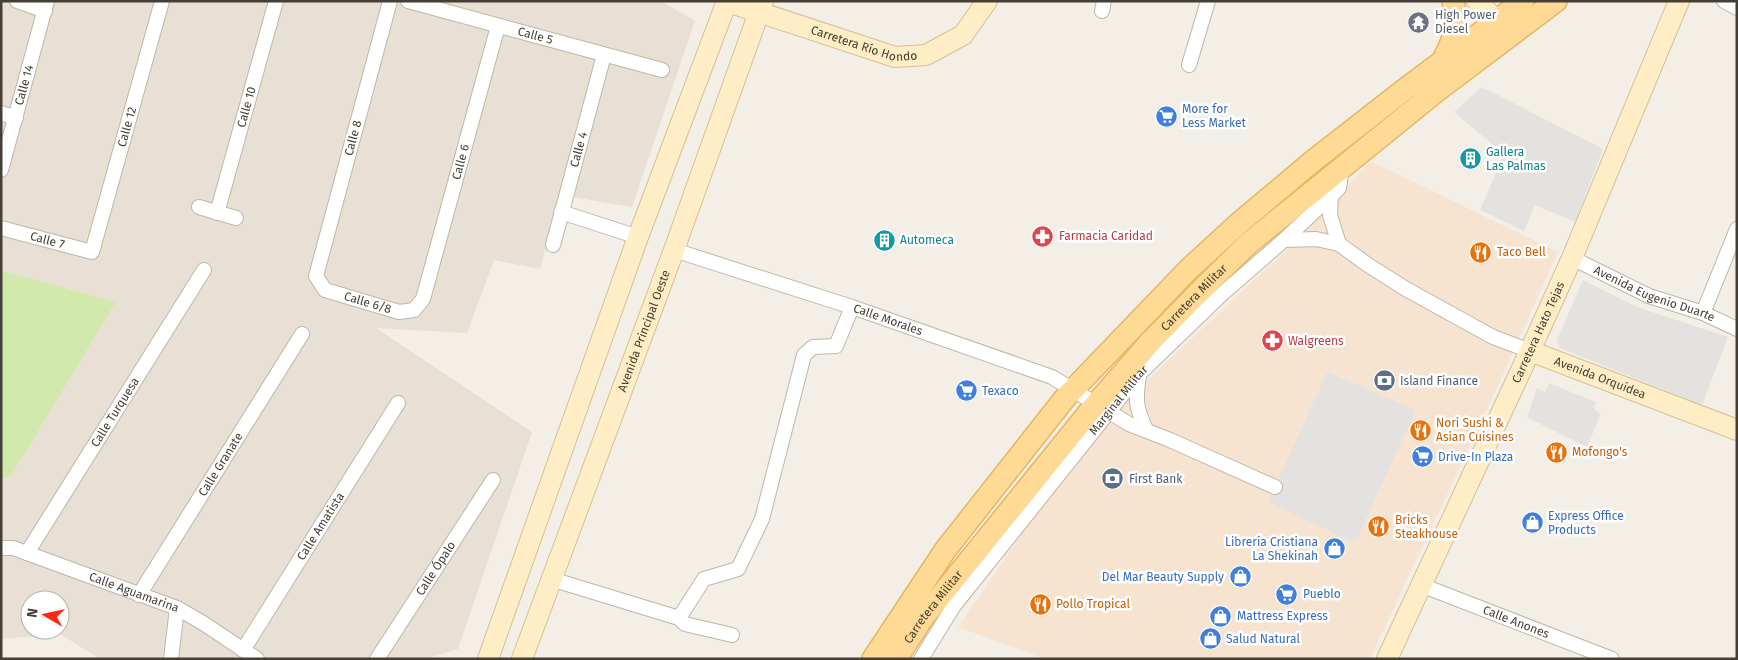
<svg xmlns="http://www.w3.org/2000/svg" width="1738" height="660" viewBox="0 0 1738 660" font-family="'Fira Sans',sans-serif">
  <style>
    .residential { fill: #e8e0d4; fill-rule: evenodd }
    .commercial { fill: #f6e4d1 }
    .park { fill: #d2e9ae }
    .parking { fill: #e4e2de }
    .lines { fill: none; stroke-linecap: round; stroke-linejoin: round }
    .street-casing { stroke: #bfb6a9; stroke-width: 16 }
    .secondary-casing { stroke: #d4c095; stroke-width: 22 }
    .primary-casing { stroke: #e6b662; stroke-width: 24 }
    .street { stroke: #fff; stroke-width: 14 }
    .secondary { stroke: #ffedc5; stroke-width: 20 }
    .primary { stroke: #ffda94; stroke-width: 21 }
    .labels { text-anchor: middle; stroke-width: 5; stroke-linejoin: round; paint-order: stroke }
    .worship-label { font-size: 12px; fill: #5b616d; stroke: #fff; text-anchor: start }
    .street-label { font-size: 12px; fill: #463f35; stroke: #fff }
    .shop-label { font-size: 12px; fill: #366cbe; stroke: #fff; text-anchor: start }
    .culture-label { font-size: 12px; fill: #0d838f; stroke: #fff; text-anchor: start }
    .health-label { font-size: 12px; fill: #be3a42; stroke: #fff; text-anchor: start }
    .food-label { font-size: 12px; fill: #c56008; stroke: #fff; text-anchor: start }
    .service-label { font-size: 12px; fill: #4e5e75; stroke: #fff; text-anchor: start }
  </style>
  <rect width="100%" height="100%" fill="#f3efe6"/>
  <path class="residential" d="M1,1H661L695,21L632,207L560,195L540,269L494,260L467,333L376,328L532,432L458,649L425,659H100L60,634L1,639V479L11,475L116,302L1,270ZM30,600H60V630H30Z"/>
  <path class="commercial" d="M1371,161L1558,252L1499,383L1370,659H1045L958,627L1023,532L1091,440L1137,390L1287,249Z"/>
  <path class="park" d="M1,270L116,302L11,476L1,479Z"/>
  <path class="parking" d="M1482,87L1603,149L1575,222L1535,205L1524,231L1480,210L1504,154L1454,112Z
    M1583,280L1637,307L1728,337L1702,405L1560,348L1557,340Z
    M1327,372L1416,410L1355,543L1268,502Z
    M1549,383L1596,402L1594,409L1601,414L1587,447L1527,417L1537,388L1545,392Z"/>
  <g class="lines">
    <defs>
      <g id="street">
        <path d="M17,1L45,11"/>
        <path id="s1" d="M390,1L316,276L325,290L399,312L414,310L423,299L498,26"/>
        <path id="s2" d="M408,1L662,70"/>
        <path d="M1724,1L1737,8"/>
        <path d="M1102,11L1104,1"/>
        <path d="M1189,65L1208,1"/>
        <path d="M1,113L16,118"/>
        <path id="s3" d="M1,170L47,1"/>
        <path d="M1331,196L1330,215L1339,244"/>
        <path d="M199,207L236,218"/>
        <path d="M561,212L638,237"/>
        <path id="s4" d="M217,213L276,1"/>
        <path id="s5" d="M1,228L92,252L162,1"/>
        <path d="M1284,240L1316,239L1339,244L1368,265L1406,289L1493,337L1530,351"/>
        <path id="s6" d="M553,245L604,55"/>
        <path id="s7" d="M674,250L852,307L1052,377L1129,424L1170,440L1275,487"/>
        <path id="s8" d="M1572,258L1649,296L1703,313L1737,329"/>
        <path d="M1703,313L1737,229"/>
        <path d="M1139,376C1135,401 1136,407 1146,430"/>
        <path id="s9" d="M1,548H13L177,608L203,623L257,659"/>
        <path id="s10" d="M27,553L204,270"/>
        <path d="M551,579L679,618L685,624L732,635"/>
        <path id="s11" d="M1421,585L1612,659"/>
        <path id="s12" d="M139,595L302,334"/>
        <path d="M679,618L704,579L738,569L762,519L804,355L813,347L836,346L852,307"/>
        <path id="s13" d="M243,650L398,403"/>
        <path d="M171,659L177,608"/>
        <path id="s14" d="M377,659L493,480"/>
        <path id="s15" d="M921,659L953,607L1139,374L1222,294L1284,240L1331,196L1339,188L1342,168"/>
      </g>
      <g id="secondary">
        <path id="s16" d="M725,1L895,57L926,55L963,35L987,1"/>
        <path d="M1477,1L1507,31"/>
        <path id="s17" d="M1530,351L1737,430"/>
        <path d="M488,659L638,237L727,1"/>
        <path id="s18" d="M522,659L674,250L763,1"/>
        <path id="s19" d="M1387,659L1530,351L1572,258L1679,1"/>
      </g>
      <g id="primary">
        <path d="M1444,58C1456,35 1458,27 1453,1"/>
        <path d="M873,659L946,549L1065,398L1189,269L1238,224L1313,161L1404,90L1523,1"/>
        <path id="s20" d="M896,659L922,619L1090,411L1152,340L1207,284L1249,243L1438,90L1556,1"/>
      </g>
    </defs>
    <use href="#street" class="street-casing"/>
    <use href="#secondary" class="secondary-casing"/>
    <use href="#primary" class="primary-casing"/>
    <use href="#street" class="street"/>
    <use href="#secondary" class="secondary"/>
    <use href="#primary" class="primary"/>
  </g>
  <defs>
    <symbol id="temple-disc" viewBox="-11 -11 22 22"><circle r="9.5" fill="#6b7280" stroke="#fff"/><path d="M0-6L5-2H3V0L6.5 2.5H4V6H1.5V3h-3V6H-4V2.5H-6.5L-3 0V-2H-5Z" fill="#fff"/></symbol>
    <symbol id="supermarket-disc" viewBox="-11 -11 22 22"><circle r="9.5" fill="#3f7fe0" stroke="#fff"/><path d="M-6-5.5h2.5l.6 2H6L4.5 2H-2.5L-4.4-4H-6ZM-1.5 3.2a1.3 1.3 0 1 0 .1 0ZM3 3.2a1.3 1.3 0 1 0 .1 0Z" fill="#fff"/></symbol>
    <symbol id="building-disc" viewBox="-11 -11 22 22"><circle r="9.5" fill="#0f9aa8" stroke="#fff"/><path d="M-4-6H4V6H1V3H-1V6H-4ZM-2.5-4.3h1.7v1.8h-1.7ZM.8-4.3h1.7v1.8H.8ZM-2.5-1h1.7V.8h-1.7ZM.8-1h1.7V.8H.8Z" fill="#fff"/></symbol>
    <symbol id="pharmacy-disc" viewBox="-11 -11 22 22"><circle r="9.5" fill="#e0444e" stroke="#fff"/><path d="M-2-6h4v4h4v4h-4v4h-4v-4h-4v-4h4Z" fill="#fff"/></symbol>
    <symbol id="restaurant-disc" viewBox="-11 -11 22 22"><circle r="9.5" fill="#e8710a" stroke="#fff"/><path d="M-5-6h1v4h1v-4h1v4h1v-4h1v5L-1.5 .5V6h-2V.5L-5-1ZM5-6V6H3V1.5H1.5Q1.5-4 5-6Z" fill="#fff"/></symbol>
    <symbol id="bank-disc" viewBox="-11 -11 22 22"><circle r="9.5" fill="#5c6f8a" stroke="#fff"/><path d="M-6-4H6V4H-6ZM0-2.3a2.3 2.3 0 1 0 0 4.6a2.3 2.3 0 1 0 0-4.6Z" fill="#fff"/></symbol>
    <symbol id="shop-disc" viewBox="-11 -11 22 22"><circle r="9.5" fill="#3f7fe0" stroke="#fff"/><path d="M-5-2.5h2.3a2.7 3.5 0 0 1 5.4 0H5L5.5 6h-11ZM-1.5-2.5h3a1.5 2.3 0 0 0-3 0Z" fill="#fff"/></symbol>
  </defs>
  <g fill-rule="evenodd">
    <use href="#temple-disc" x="1406" y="10" width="25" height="25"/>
    <use href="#supermarket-disc" x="1154" y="104" width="25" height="25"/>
    <use href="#building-disc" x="1458" y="146" width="25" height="25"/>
    <use href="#pharmacy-disc" x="1030" y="224" width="25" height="25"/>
    <use href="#building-disc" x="872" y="228" width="25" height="25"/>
    <use href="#restaurant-disc" x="1468" y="240" width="25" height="25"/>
    <use href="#pharmacy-disc" x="1260" y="328" width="25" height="25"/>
    <use href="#bank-disc" x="1372" y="368" width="25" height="25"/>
    <use href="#supermarket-disc" x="954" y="378" width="25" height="25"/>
    <use href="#restaurant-disc" x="1408" y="418" width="25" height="25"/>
    <use href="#restaurant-disc" x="1544" y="440" width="25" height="25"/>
    <use href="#supermarket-disc" x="1410" y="444" width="25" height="25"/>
    <use href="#bank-disc" x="1100" y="466" width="25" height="25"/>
    <use href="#shop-disc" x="1520" y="510" width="25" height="25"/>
    <use href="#restaurant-disc" x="1366" y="514" width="25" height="25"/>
    <use href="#shop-disc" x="1322" y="536" width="25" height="25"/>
    <use href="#shop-disc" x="1228" y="564" width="25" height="25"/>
    <use href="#supermarket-disc" x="1274" y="582" width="25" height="25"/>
    <use href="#restaurant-disc" x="1028" y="592" width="25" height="25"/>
    <use href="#shop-disc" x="1208" y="604" width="25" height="25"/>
    <use href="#shop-disc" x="1198" y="626" width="25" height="25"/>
  </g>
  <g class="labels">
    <g class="worship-label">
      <text x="1435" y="19">High Power<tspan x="1435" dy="14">Diesel</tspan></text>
    </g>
    <g class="street-label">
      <text dy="4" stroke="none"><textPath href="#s2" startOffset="132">Calle 5</textPath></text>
      <text dy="4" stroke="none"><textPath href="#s16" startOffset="146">Carretera Río Hondo</textPath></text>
      <text dy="4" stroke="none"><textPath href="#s3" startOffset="88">Calle 14</textPath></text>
      <text dy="4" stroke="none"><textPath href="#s4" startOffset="110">Calle 10</textPath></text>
      <text dy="4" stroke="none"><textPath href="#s5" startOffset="224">Calle 12</textPath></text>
      <text transform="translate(353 138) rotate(-75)" y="4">Calle 8</text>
      <text dy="4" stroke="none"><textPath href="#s6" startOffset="99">Calle 4</textPath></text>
      <text dy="4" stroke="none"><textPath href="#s1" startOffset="550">Calle 6</textPath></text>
      <text dy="4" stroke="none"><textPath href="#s5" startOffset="48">Calle 7</textPath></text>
      <text dy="4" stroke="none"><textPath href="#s8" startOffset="90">Avenida Eugenio Duarte</textPath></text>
      <text dy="4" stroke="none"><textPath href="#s20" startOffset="469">Carretera Militar</textPath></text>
      <text dy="4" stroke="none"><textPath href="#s1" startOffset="346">Calle 6/8</textPath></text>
      <text dy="4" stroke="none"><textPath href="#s7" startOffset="225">Calle Morales</textPath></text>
      <text dy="4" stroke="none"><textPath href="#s18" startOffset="350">Avenida Principal Oeste</textPath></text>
      <text dy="4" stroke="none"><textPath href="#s19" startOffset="360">Carretera Hato Tejas</textPath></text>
      <text dy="4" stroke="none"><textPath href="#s17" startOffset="75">Avenida Orquídea</textPath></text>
      <text dy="4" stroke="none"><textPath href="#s15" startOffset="326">Marginal Militar</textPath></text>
      <text dy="4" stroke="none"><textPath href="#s10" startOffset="166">Calle Turquesa</textPath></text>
      <text dy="4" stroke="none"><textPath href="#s12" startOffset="154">Calle Granate</textPath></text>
      <text dy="4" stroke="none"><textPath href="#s13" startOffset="146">Calle Amatista</textPath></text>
      <text dy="4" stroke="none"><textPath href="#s14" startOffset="108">Calle Ópalo</textPath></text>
      <text dy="4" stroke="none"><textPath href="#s9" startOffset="141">Calle Aguamarina</textPath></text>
      <text dy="4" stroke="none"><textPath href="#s20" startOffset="64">Carretera Militar</textPath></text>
      <text dy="4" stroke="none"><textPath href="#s11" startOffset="102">Calle Anones</textPath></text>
    </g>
    <g class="shop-label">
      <text x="1182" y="113">More for<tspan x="1182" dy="14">Less Market</tspan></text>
      <text x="982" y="395">Texaco</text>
      <text x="1438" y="461">Drive-In Plaza</text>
      <text x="1548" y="520">Express Office<tspan x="1548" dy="14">Products</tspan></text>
      <text x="1318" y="546" text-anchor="end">Librería Cristiana<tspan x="1318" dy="14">La Shekinah</tspan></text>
      <text x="1224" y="581" text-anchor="end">Del Mar Beauty Supply</text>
      <text x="1303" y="598">Pueblo</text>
      <text x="1237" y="620">Mattress Express</text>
      <text x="1226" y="643">Salud Natural</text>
    </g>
    <g class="culture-label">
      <text x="1486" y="156">Gallera<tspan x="1486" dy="14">Las Palmas</tspan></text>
      <text x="900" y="244">Automeca</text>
    </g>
    <g class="health-label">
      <text x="1059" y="240">Farmacia Caridad</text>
      <text x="1288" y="345">Walgreens</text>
    </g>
    <g class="food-label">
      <text x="1497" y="256">Taco Bell</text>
      <text x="1436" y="427">Nori Sushi &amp;<tspan x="1436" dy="14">Asian Cuisines</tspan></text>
      <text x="1572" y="456">Mofongo's</text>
      <text x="1395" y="524">Bricks<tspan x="1395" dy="14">Steakhouse</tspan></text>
      <text x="1056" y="608">Pollo Tropical</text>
    </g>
    <g class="service-label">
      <text x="1400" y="385">Island Finance</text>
      <text x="1129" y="483">First Bank</text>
    </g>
  </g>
  <rect width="1738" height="660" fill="none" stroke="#463f35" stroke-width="5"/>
  <g transform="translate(45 615) rotate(279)"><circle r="24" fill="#ffffff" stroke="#b5b2ae"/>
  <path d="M0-4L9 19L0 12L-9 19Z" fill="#fe2813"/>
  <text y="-8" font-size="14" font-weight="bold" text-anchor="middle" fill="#463f35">N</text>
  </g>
</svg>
